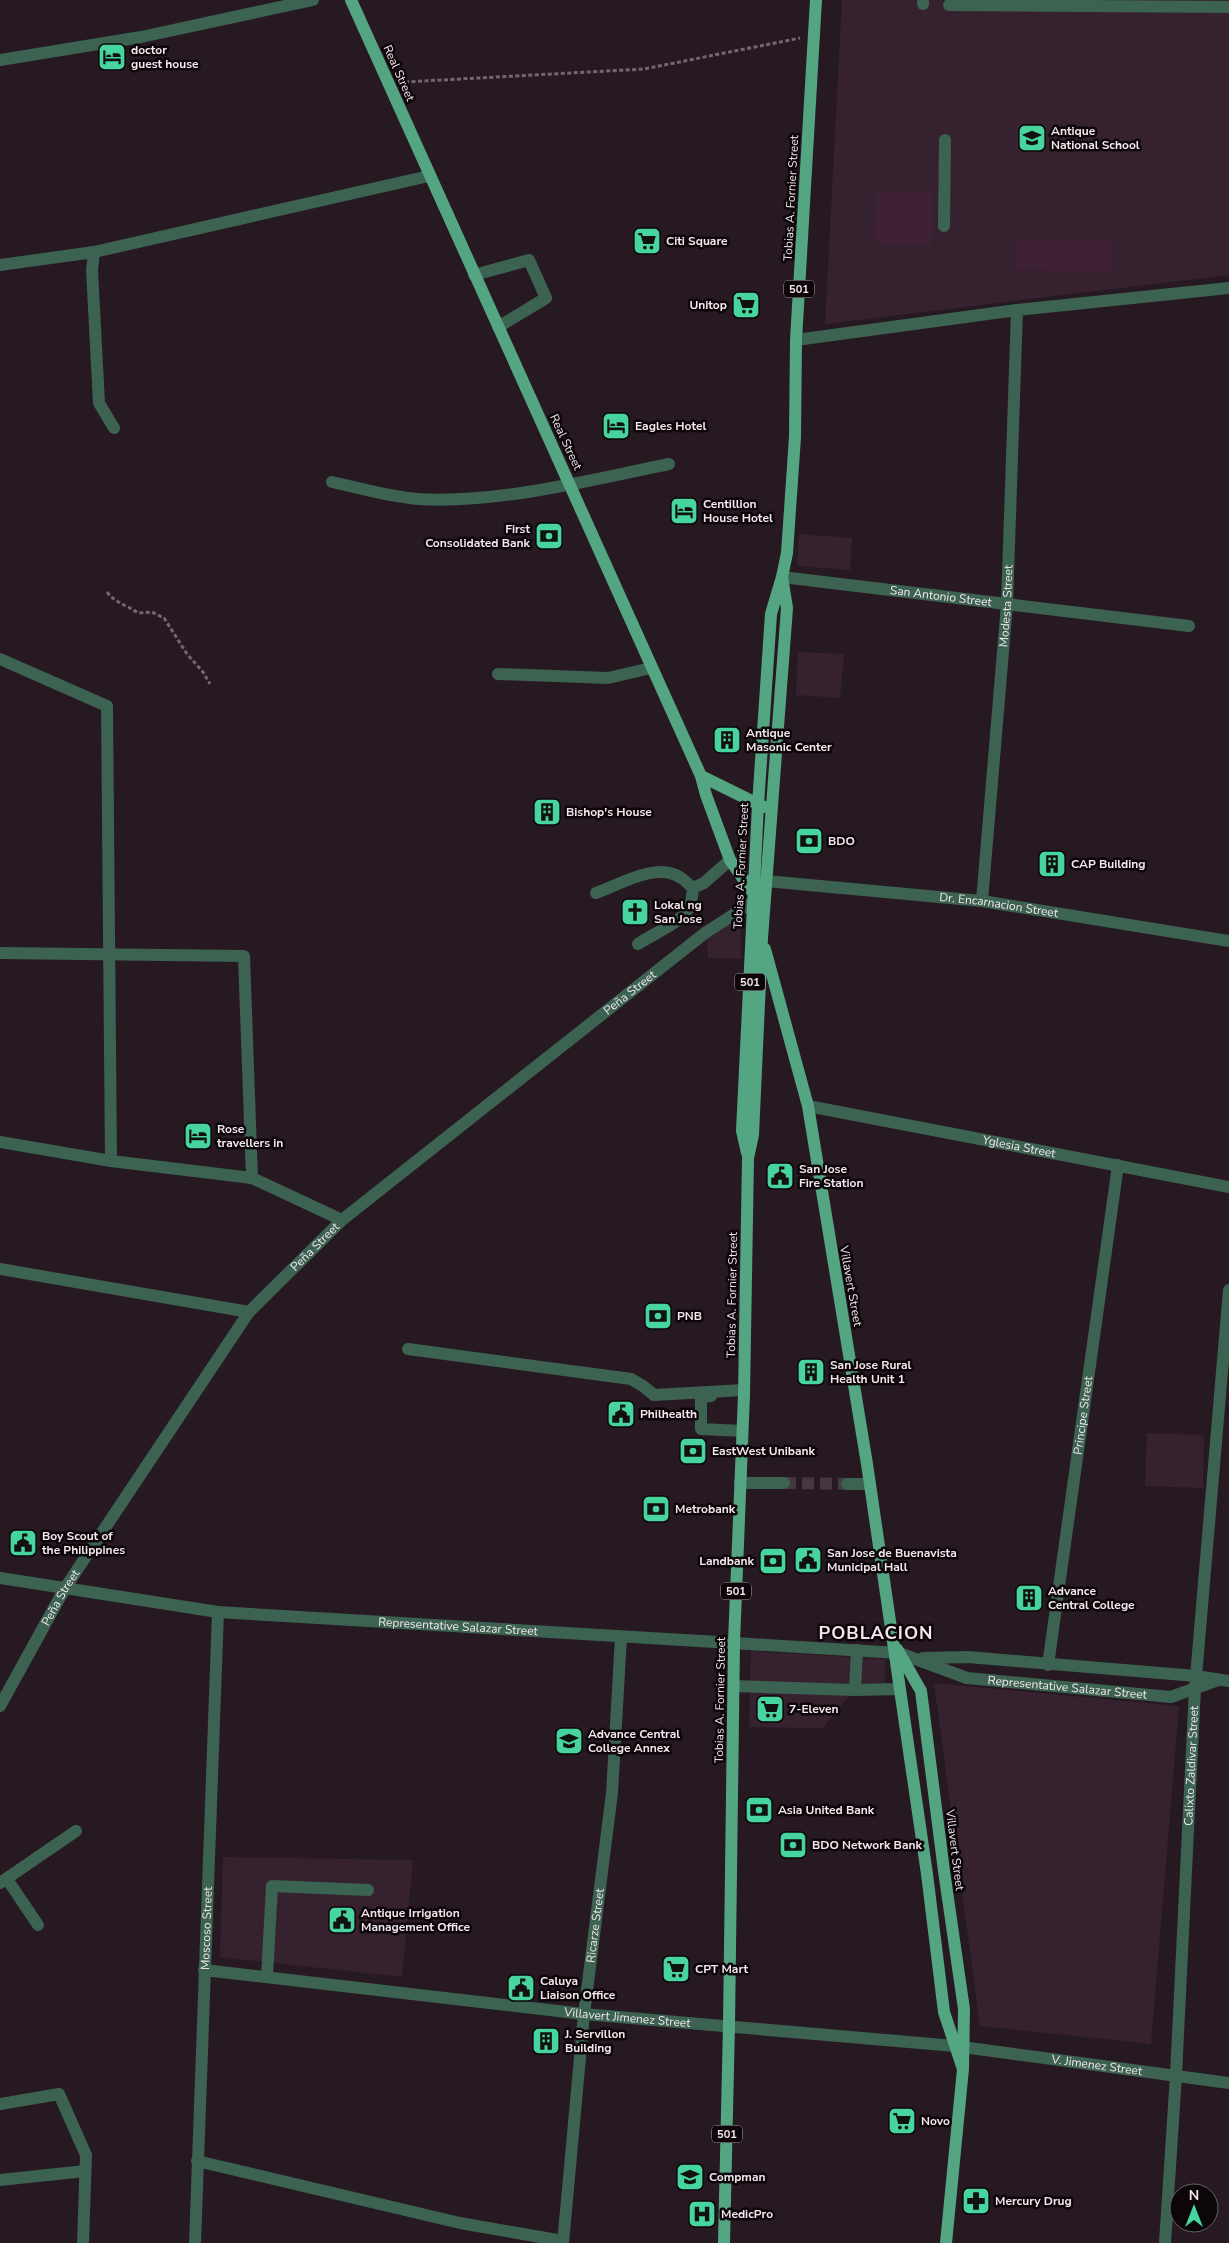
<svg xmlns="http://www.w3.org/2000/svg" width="1229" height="2243" viewBox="0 0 1229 2243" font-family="'Nunito Sans',sans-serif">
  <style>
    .built { fill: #35222e }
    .green { fill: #3f2135 }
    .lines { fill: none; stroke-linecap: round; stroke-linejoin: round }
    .minor-tunnel { stroke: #453840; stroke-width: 12; stroke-dasharray: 12 6; stroke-linecap: butt }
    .path { stroke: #73666e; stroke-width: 3; stroke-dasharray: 4 2.5; stroke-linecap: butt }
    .minor { stroke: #3c6251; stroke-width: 12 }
    .major { stroke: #54a683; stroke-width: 12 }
    .labels { text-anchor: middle; stroke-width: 5; stroke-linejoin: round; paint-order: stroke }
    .shield { fill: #0c060a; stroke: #ada4a9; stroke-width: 1 }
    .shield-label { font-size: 11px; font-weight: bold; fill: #f2e7ed }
    .poi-label { font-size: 12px; font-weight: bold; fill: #f2e7ed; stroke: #0c060a; text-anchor: start }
    .street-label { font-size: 12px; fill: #f2e7ed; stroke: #0c060a }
    .district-label { font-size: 18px; font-weight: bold; letter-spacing: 1px; fill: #f2e7ed; stroke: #0c060a }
  </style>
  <rect width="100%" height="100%" fill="#271922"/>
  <path class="built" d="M842,0H1229V275L825,324Z
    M799,534L852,538L850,570L797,566Z
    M798,652L844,654L840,698L796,695Z
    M741,918V959L708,958L707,934Z
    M1147,1433L1204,1435L1203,1488L1145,1486Z
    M751,1651L885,1659V1689L852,1692L823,1728L749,1727Z
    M934,1683L1179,1706L1151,2044L980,2026Z
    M223,1857L413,1860L402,1977L220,1957Z"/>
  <path class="green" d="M877,191L933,193L931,245L875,243Z
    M1015,239L1113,241V272L1015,270Z"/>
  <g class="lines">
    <path class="minor-tunnel" d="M784,1483L847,1484"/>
    <path class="path" d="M405,82L644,69L800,38
      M107,592C115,603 127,605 138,613L152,612L164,618L187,654L203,672L210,684"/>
    <g class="minor">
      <path d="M923,4V0"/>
      <path d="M949,5L1229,7"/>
      <path d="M0,60L141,37L313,0"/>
      <path d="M944,226L945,140"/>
      <path d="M94,252L92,270L99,403L114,428"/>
      <path d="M0,265L94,252L429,176"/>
      <path d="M474,275L529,260L546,298L498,327"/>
      <path d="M796,340L1017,310L1229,288"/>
      <path d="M332,482C360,488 390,497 418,499C497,504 591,480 669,464"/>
      <path id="s1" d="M782,577L1189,626"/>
      <path d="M0,659L107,706L111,1161"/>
      <path d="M498,674L608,678L651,668"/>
      <path id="s2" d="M766,881L982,901L1229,941"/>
      <path d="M596,893C619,885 657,861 681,878C685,880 689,885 693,888"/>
      <path id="s3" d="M982,901L1007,604L1017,310"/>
      <path d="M638,944C651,935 678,924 687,911C692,905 692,896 693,888L704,883L730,860"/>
      <path d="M0,953L244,956L252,1178"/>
      <path id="s4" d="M808,1106L1229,1187"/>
      <path d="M0,1142L111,1161L252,1178L342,1220"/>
      <path d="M0,1269L249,1312"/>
      <path d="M408,1349L631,1379L643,1386L654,1395L744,1390"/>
      <path d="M711,1396L701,1397V1429L742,1431"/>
      <path d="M740,1483H784"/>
      <path d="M847,1484H870"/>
      <path id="s5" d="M0,1578L218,1612L899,1653L967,1678L1171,1697L1218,1680"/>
      <path d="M923,1658L968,1657L1196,1676L1229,1681"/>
      <path id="s6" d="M1048,1665L1118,1165"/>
      <path d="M734,1686L855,1690L857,1650"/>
      <path d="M855,1690L899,1689"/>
      <path id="s7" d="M0,1706L65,1588L249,1312L342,1220L705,933L753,902"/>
      <path d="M7,1879L38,1925"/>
      <path d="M0,1883L76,1831"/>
      <path id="s8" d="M204,1970L584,2014L955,2046L1229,2083"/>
      <path d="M267,1977L272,1886L368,1890"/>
      <path d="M0,2104L59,2094L86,2155L83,2243"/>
      <path d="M197,2161L460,2223L563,2241"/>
      <path d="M0,2180L85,2171"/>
      <path id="s9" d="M195,2243L218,1612"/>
      <path id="s10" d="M563,2243L584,2014L612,1793L621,1637"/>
      <path id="s11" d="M1165,2243L1176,2075L1195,1688L1229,1290"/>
    </g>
    <path class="major" d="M351,0L701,776L706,795L730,860L754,894
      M701,776L764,807
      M765,949L808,1106L867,1464L927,1874L944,2012L963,2069
      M747,1153L742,1131L758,805L771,614L782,577L787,553L795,437L796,340L816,0
      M897,1649L921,1691L944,1871L964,2009L963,2069L946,2243
      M724,2243L729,2025L734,1642L744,1395L748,1158L753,1135L762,938L787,608L782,577"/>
  </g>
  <defs>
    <symbol id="hotel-square" viewBox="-11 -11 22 22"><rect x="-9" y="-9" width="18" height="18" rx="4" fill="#47d49e" stroke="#0c060a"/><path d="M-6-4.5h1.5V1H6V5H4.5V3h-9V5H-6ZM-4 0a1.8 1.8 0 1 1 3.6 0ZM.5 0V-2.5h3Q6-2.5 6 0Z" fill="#111"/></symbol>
    <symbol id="school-square" viewBox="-11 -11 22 22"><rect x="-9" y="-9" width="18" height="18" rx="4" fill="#47d49e" stroke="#0c060a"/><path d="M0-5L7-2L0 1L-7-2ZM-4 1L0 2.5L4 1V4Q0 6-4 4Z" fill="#111"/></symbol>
    <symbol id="supermarket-square" viewBox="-11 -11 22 22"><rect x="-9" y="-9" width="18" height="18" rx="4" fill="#47d49e" stroke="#0c060a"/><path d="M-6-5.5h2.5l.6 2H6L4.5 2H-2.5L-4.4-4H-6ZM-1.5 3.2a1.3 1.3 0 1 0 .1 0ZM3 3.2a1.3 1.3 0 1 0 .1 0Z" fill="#111"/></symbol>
    <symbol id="bank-square" viewBox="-11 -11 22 22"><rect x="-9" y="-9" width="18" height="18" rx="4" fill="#47d49e" stroke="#0c060a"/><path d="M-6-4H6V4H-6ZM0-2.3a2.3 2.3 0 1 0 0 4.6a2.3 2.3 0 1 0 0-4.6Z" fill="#111"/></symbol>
    <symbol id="building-square" viewBox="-11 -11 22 22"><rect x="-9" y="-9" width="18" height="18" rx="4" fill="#47d49e" stroke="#0c060a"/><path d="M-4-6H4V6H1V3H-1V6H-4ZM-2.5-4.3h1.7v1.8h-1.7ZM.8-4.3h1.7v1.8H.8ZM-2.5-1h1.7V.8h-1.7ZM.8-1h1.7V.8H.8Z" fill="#111"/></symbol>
    <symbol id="church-square" viewBox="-11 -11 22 22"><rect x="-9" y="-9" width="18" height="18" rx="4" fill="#47d49e" stroke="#0c060a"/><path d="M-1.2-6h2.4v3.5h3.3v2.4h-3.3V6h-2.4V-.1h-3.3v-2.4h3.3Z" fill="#111"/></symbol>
    <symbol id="civic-square" viewBox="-11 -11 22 22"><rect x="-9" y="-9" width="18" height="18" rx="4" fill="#47d49e" stroke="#0c060a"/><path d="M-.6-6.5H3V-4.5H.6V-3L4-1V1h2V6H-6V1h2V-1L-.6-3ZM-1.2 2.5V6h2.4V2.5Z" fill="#111"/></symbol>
    <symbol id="university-square" viewBox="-11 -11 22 22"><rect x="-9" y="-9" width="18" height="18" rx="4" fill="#47d49e" stroke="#0c060a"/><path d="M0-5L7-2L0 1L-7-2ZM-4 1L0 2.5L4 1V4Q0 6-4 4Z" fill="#111"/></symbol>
    <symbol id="pharmacy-square" viewBox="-11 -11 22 22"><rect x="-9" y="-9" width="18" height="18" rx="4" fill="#47d49e" stroke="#0c060a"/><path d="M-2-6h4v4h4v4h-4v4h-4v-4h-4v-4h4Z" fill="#111"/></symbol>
    <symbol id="hospital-square" viewBox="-11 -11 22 22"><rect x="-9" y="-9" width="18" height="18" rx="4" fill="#47d49e" stroke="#0c060a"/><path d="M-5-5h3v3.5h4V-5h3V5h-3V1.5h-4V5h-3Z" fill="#111"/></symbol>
  </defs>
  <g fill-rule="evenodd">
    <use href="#hotel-square" x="96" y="41" width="32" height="32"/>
    <use href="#school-square" x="1016" y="122" width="32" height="32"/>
    <use href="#supermarket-square" x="631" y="225" width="32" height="32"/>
    <use href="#supermarket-square" x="730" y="289" width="32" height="32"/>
    <use href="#hotel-square" x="600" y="410" width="32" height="32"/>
    <use href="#hotel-square" x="668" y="495" width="32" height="32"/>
    <use href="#bank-square" x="533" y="520" width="32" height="32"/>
    <use href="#building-square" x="711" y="724" width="32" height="32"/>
    <use href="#building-square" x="531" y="796" width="32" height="32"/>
    <use href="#bank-square" x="793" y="825" width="32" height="32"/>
    <use href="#building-square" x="1036" y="848" width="32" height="32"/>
    <use href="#church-square" x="619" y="896" width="32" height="32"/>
    <use href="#hotel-square" x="182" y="1120" width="32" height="32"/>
    <use href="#civic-square" x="764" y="1160" width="32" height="32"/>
    <use href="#bank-square" x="642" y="1300" width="32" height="32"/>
    <use href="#building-square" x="795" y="1356" width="32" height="32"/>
    <use href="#civic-square" x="605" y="1398" width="32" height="32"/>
    <use href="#bank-square" x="677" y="1435" width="32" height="32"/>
    <use href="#bank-square" x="640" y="1493" width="32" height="32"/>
    <use href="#civic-square" x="7" y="1527" width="32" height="32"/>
    <use href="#civic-square" x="792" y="1544" width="32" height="32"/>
    <use href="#bank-square" x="757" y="1545" width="32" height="32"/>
    <use href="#building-square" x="1013" y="1582" width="32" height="32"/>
    <use href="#supermarket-square" x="754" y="1693" width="32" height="32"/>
    <use href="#university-square" x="553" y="1725" width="32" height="32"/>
    <use href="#bank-square" x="743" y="1794" width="32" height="32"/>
    <use href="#bank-square" x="777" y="1829" width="32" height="32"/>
    <use href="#civic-square" x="326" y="1904" width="32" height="32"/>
    <use href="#supermarket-square" x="660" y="1953" width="32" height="32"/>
    <use href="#civic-square" x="505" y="1972" width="32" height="32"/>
    <use href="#building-square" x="530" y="2025" width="32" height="32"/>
    <use href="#supermarket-square" x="886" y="2105" width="32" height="32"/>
    <use href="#school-square" x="674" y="2161" width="32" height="32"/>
    <use href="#pharmacy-square" x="960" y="2185" width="32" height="32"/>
    <use href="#hospital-square" x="686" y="2198" width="32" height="32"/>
  </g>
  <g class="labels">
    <g class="shield">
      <rect x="784" y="280.5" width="30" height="17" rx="4"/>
      <rect x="735" y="973.5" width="30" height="17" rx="4"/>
      <rect x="721" y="1582.5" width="30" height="17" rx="4"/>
      <rect x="712" y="2125.5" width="30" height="17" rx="4"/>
    </g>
    <g class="shield-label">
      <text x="799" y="293">501</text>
      <text x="750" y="986">501</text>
      <text x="736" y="1595">501</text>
      <text x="727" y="2138">501</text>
    </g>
    <g class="poi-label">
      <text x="131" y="54">doctor<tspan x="131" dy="14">guest house</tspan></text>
      <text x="1051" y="135">Antique<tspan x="1051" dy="14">National School</tspan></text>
      <text x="666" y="245">Citi Square</text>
      <text x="727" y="309" text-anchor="end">Unitop</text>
      <text x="635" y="430">Eagles Hotel</text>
      <text x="703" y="508">Centillion<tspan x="703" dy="14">House Hotel</tspan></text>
      <text x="530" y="533" text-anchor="end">First<tspan x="530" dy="14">Consolidated Bank</tspan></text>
      <text x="746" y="737">Antique<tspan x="746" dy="14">Masonic Center</tspan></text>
      <text x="566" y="816">Bishop's House</text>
      <text x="828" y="845">BDO</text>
      <text x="1071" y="868">CAP Building</text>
      <text x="654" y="909">Lokal ng<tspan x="654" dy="14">San Jose</tspan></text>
      <text x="217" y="1133">Rose<tspan x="217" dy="14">travellers in</tspan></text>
      <text x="799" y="1173">San Jose<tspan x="799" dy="14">Fire Station</tspan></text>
      <text x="677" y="1320">PNB</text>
      <text x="830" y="1369">San Jose Rural<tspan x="830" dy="14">Health Unit 1</tspan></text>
      <text x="640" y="1418">Philhealth</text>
      <text x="712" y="1455">EastWest Unibank</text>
      <text x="675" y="1513">Metrobank</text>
      <text x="42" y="1540">Boy Scout of<tspan x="42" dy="14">the Philippines</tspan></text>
      <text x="827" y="1557">San Jose de Buenavista<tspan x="827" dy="14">Municipal Hall</tspan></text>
      <text x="754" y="1565" text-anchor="end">Landbank</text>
      <text x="1048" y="1595">Advance<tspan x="1048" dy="14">Central College</tspan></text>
      <text x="789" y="1713">7-Eleven</text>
      <text x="588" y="1738">Advance Central<tspan x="588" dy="14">College Annex</tspan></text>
      <text x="778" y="1814">Asia United Bank</text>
      <text x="812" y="1849">BDO Network Bank</text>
      <text x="361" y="1917">Antique Irrigation<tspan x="361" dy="14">Management Office</tspan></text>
      <text x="695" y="1973">CPT Mart</text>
      <text x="540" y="1985">Caluya<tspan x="540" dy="14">Liaison Office</tspan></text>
      <text x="565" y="2038">J. Servillon<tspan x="565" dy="14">Building</tspan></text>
      <text x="921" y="2125">Novo</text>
      <text x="709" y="2181">Compman</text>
      <text x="995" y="2205">Mercury Drug</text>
      <text x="721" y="2218">MedicPro</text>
    </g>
    <g class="street-label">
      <text transform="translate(399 73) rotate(66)" y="4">Real Street</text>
      <text transform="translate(791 198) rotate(-87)" y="4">Tobias A. Fornier Street</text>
      <text transform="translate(566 442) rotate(65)" y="4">Real Street</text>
      <text dy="4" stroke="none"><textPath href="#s1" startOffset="160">San Antonio Street</textPath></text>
      <text dy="4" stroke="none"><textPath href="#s3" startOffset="296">Modesta Street</textPath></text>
      <text transform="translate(741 866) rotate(-87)" y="4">Tobias A. Fornier Street</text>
      <text dy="4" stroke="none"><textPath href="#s2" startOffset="234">Dr. Encarnacion Street</textPath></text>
      <text dy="4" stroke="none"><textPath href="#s7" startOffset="964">Peña Street</textPath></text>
      <text dy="4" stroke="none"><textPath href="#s4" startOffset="215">Yglesia Street</textPath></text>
      <text dy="4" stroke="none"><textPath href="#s7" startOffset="559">Peña Street</textPath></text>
      <text transform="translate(851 1286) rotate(80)" y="4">Villavert Street</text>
      <text transform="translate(732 1295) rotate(-89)" y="4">Tobias A. Fornier Street</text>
      <text dy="4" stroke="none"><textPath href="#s6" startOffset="252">Principe Street</textPath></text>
      <text dy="4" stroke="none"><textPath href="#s7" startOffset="124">Peña Street</textPath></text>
      <text dy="4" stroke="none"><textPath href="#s5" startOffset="461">Representative Salazar Street</textPath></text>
      <text dy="4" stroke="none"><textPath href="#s5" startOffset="1076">Representative Salazar Street</textPath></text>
      <text transform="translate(720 1700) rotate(-89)" y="4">Tobias A. Fornier Street</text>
      <text dy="4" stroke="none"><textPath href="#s11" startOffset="478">Calixto Zaldivar Street</textPath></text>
      <text transform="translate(955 1850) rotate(83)" y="4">Villavert Street</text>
      <text dy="4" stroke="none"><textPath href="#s10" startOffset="319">Ricarze Street</textPath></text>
      <text dy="4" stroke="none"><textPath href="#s9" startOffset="315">Moscoso Street</textPath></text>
      <text dy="4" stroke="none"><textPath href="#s8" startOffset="426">Villavert Jimenez Street</textPath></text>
      <text dy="4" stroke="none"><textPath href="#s8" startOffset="898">V. Jimenez Street</textPath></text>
    </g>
    <g class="district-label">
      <text x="876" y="1639">POBLACION</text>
    </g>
  </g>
  <g transform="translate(1194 2208)"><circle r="24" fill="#0c060a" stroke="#686065"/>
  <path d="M0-4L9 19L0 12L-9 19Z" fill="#47d49e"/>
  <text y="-8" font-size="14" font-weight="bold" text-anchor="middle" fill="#f2e7ed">N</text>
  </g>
</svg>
